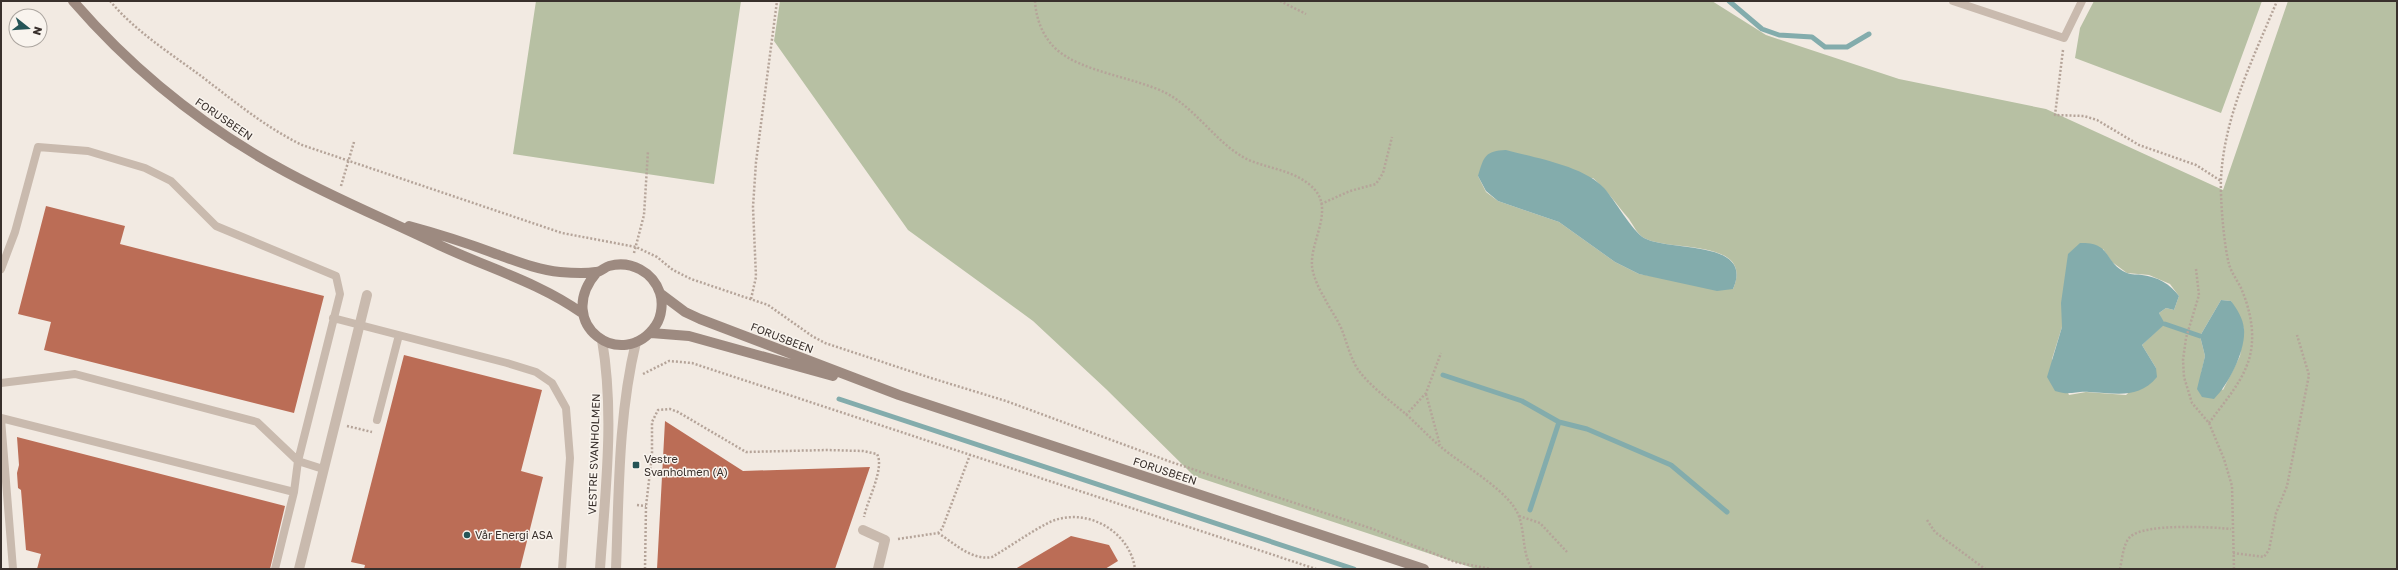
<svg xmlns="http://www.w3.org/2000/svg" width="2398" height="570" viewBox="0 0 2398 570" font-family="'Golos Text',sans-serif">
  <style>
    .green { fill: #b7c0a3; fill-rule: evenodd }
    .water { fill: #83acac }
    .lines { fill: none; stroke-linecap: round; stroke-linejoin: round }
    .stream { stroke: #83acac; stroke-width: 5 }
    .building { fill: #bb6d56 }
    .path { stroke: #b5a499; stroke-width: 2.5; stroke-dasharray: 2 2; stroke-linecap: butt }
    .lane { stroke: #c9baae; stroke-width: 8 }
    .street { stroke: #c9baae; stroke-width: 10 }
    .secondary { stroke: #9d8a80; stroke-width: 10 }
    .poi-dot { fill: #255557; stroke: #f9f4ee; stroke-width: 1.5 }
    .labels { text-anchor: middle; stroke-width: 3; stroke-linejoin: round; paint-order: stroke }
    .street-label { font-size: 11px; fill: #39302c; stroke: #f9f4ee }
    .poi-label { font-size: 11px; fill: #39302c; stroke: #f9f4ee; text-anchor: start }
  </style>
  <rect width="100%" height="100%" fill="#f2eae2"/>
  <path class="green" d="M536,1H741L714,184L513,154Z
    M780,1H1712L1766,35L1899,79L2046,109L2223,190L2288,1H2397V569H1476L1194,476L1106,389L1033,321L908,230L774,41ZM1478,176L1593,178C1607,190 1617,205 1629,219C1633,225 1638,235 1644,238C1669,252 1755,238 1733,289L1639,274L1615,262L1559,222L1498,201L1486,192ZM2103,249L2112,262L2127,273L2149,275L2170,284L2179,296L2174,310L2166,308L2159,313L2164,324L2142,345L2156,368L2126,395L2086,392L2069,395L2052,359L2062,327ZM2221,300L2231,301L2244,329L2240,356L2223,390L2201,374L2205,356L2200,336Z
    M2094,1H2262L2221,113L2075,58L2080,28Z"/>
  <path class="water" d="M1506,150C1535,158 1584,166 1604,188C1614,199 1633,232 1644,238C1669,252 1755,239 1733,289L1717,291L1639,274L1615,262L1559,222L1498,201L1486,191L1478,176C1484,156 1485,151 1506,150Z
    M2080,243C2113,242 2103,263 2127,273C2131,275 2138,274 2142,275C2158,277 2170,284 2179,296L2174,310L2166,308L2159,313L2165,324L2142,345L2156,368L2157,377C2138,400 2115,393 2089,392C2074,391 2071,396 2055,391L2047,377L2062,327L2061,303L2068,254Z
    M2221,300L2231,301C2237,309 2243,318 2244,329C2246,350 2229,384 2214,399L2202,397L2197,389L2205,356L2200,336Z"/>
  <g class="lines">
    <path class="stream" d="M1729,1L1762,29L1779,35L1812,37L1825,47H1847L1869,34
      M2165,324L2200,336
      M1443,375L1522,401L1559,422L1587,429L1671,465L1727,512
      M839,399L1354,569
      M1530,510L1559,422"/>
  </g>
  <path class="building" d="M46,206L125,226L120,244L324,296L294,413L44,350L51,322L18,314Z
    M404,355L542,390L521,471L543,477L520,569H364L365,565L351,562Z
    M665,421L743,471L870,467L835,569H657Z
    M17,437L285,506L270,569H37L41,554L26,550L21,490L18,488L17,473L19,465Z
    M1071,536L1109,545L1118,561L1105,569H1015Z"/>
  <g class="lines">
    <path class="path" d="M110,1C135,31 170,53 201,76C234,101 265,127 302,145L562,233L636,247L657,257L673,270L691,279L768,305L812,336L825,343L931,378L1006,401L1171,462L1370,528L1455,562L1491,569
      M1035,1C1036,19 1043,37 1056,49C1081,72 1134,77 1166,93C1198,110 1218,146 1249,160C1270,169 1292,170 1310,185C1337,207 1310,239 1312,266C1313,276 1319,289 1324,297C1329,308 1337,318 1342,330C1347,343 1351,360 1359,371C1373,389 1391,401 1408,416C1419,426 1429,437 1441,447C1461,464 1499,485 1514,507C1527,525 1520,550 1532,569
      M1280,1L1306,14
      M2063,50L2055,115L2084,116L2097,120L2139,145L2196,165L2221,181
      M341,186L354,142
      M1321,204L1350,191L1376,184L1383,173L1392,137
      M634,253L644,215L648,151
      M2196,269L2199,295L2186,338L2183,360L2184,377L2192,403L2209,423L2224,459L2232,486L2234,569
      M751,299L756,277L753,207L756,162L777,1
      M643,374L669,361L692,363L1316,569
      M1426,394L1440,445
      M1406,415L1426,393L1441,353
      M2209,423C2222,405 2239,386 2247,365C2257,340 2251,311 2241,288C2237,280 2231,272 2229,264C2224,247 2220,197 2221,179C2224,116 2253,59 2277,1
      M347,426L372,432
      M637,505L646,506
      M1519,516L1540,523L1567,552
      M1927,520L1935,532L1985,569
      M938,533C954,543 972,561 992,557C1011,546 1030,532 1050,522C1086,506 1130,531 1135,569
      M898,539L938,533L942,529L970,455
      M2233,553L2264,557L2269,550L2276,513L2287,486L2309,375L2297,335
      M645,569L646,506L652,455V422L658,410L670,409L678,412L746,452L827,450L863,451L877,454C885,468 867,501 864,517
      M2120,569C2122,560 2123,544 2130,537C2144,523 2212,527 2231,529"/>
    <path class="lane" d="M1953,1L2064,38L2082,1
      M1,269L15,232L38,147L88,151L145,168L171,181L216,226L336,276L340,294L298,461L294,492L275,569
      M333,318L507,363L536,372L552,383L566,408L570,458L562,569
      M1,383L75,374L257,422L298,461L323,469
      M1,418L294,492
      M1,419L13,569
      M377,420L399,335"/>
    <path class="street" d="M863,530L885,540L878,569
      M299,569L367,295
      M600,569C605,493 615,416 602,340
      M616,569C619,493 618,416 636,342"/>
    <path class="secondary" d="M73,1C131,68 201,125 279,168C329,196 383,218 435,243C484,267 537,281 582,313
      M409,226C439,234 467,243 496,254C516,261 538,270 560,272C571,273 584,274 596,272C601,272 605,267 609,266C631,260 653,272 660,293C663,302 662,316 656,325C623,374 552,324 597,272
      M661,294L685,312L700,319L899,395L1424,569
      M651,333L689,336L833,376"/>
  </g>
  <g class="poi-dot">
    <rect x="632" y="461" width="8" height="8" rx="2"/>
    <circle cx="467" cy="535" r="4"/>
  </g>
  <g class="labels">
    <g class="street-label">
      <text transform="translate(224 119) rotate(34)" y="4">FORUSBEEN</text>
      <text transform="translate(782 338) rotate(21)" y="4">FORUSBEEN</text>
      <text transform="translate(594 454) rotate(-88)" y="4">VESTRE SVANHOLMEN</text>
      <text transform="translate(1165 471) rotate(18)" y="4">FORUSBEEN</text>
    </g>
    <g class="poi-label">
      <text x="644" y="463">Vestre<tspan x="644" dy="13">Svanholmen (A)</tspan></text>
      <text x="475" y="539">Vår Energi ASA</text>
    </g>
  </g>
  <rect width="2398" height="570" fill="none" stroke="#39302c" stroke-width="4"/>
  <g transform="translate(28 28) rotate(107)"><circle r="19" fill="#f9f4ee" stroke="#aca6a0"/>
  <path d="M0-3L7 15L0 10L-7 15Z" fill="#255557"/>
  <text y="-6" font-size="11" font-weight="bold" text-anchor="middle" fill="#39302c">N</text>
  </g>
</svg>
